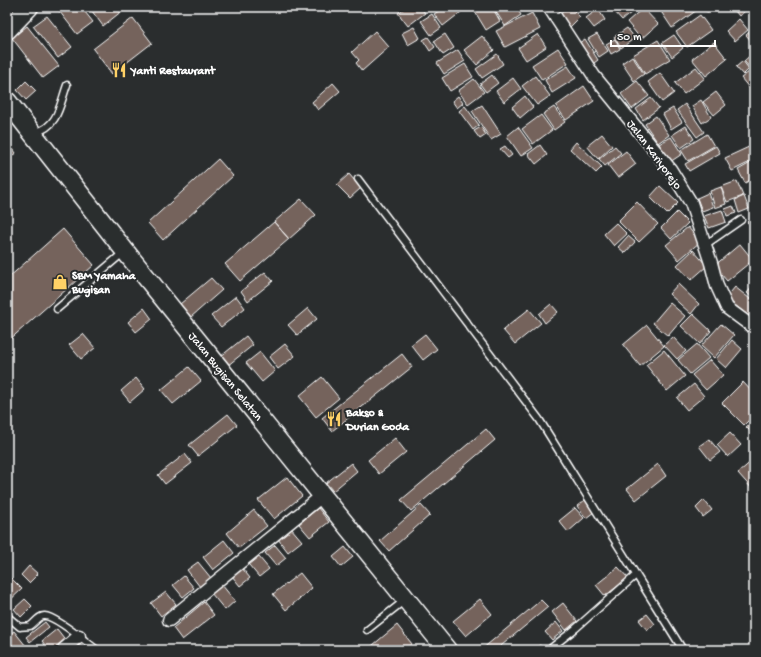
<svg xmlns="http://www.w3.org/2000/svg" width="761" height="657" viewBox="0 0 761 657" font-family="'Gochi Hand',sans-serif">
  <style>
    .building { fill: #74635c; stroke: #fff }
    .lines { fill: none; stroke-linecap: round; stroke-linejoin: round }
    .lane-casing { stroke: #fff; stroke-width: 9 }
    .street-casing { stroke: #fff; stroke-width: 15 }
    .secondary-casing { stroke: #fff; stroke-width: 21 }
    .lane { stroke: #2a2d2e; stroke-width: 6 }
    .street { stroke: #2a2d2e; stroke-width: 12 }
    .secondary { stroke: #2a2d2e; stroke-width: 18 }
    .labels { text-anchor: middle; stroke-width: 4; stroke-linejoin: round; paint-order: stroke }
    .poi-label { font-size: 12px; font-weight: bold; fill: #fff; stroke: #2a2d2e; text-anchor: start }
    .street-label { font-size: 12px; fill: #fff; stroke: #2a2d2e }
  </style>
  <rect width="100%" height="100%" fill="#2a2d2e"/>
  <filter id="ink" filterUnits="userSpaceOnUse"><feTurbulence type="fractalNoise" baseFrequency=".025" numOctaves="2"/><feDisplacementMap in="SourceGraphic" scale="8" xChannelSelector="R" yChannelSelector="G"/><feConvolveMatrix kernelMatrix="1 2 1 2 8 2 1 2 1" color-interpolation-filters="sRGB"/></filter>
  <g filter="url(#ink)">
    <path class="building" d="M56,7H81L93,22L77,34Z
      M89,7H127L103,26Z
      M406,7H420L425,13L408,26L398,13Z
      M445,7H457L461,12L443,26L434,14Z
      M472,7H492L500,21L486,30Z
      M493,7H516L521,15L505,26Z
      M567,7H570L580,17L570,27L559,16Z
      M619,7H628L632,12L622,20L614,11Z
      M658,7H695L697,10L672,28Z
      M704,7H716L707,12Z
      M732,7H750L739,16Z
      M643,8L658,24L641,39L627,22Z
      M598,9L605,20L594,28L586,18Z
      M532,13L540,29L505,47L496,31Z
      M432,14L441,28L431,35L421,21Z
      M700,15L711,30L687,47L676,32Z
      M47,16L72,47L58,58L33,26Z
      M133,18L152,43L112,74L93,49Z
      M739,19L748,30L735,41L726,31Z
      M27,26L59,66L43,78L12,38Z
      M414,27L420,38L408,45L402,33Z
      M627,28L635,38L621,48L614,37Z
      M754,28V44L746,35Z
      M375,31L389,47L362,71L356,63L359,60L352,52Z
      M445,34L454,48L443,55L434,41Z
      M538,34L546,47L526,60L518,48Z
      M597,34L608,51L599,57L588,39Z
      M674,35L683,48L672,57L662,43Z
      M482,36L494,50L477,65L464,50Z
      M428,37L435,47L430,51L423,40Z
      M585,39L598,60L590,66L576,45Z
      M615,39L620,49L611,54L606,44Z
      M658,40L670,59L645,74L633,55Z
      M714,42L727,59L706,76L692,59Z
      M558,48L568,63L542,80L532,65Z
      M458,50L465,61L444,74L437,63Z
      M754,52V68L752,70L744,61Z
      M497,54L503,64L482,78L476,69Z
      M632,56L644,74L634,81L622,63Z
      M743,61L749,69L743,75L736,67Z
      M465,64L473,77L450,91L442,78Z
      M568,66L576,78L552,93L545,80Z
      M696,67L705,78L684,94L675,83Z
      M749,72L754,77V94L741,78Z
      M660,73L674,93L662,102L648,82Z
      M492,75L498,83L486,92L480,84Z
      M535,76L550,96L537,105L522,86Z
      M513,78L521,89L504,102L496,91Z
      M474,79L484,92L468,104L458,91Z
      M26,81L36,91L26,100L17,90Z
      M637,81L649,96L632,109L621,94Z
      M333,83L340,91L318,110L312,102Z
      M584,86L594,101L566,120L556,106Z
      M716,92L726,105L714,115L703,102Z
      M458,96L463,103L457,108L452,101Z
      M525,96L533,107L520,118L512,107Z
      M651,98L659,108L643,120L636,109Z
      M701,100L711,117L702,123L692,106Z
      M685,104L704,132L697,137L677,110Z
      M482,105L501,134L491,140L472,111Z
      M465,106L479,125L473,130L459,111Z
      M554,107L565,122L554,130L543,114Z
      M673,108L682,122L671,129L663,114Z
      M541,115L552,130L533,144L522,129Z
      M656,116L669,135L658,143L645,124Z
      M686,126L694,139L681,148L672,135Z
      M481,127L486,135L480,139L474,131Z
      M518,127L533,148L521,156L507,136Z
      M602,134L612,146L598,159L587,146Z
      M707,134L714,146L688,161L681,150Z
      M671,137L682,154L670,162L659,144Z
      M8,142L16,153L7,159V143Z
      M576,142L602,167L596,173L570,149Z
      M540,145L547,155L536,164L528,154Z
      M505,146L512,155L508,158L500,149Z
      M615,146L621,153L605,166L599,159Z
      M716,146L720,153L689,171L685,164Z
      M751,146L754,153V160L732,171L725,158Z
      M626,151L636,164L618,178L608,165Z
      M218,159L233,176L163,240L148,223Z
      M754,161V178L745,183L738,170Z
      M349,174L361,188L350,198L337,185Z
      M737,181L743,196L727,202L721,187Z
      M660,186L678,203L667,214L650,197Z
      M721,187L726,204L715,208L710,191Z
      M708,193L713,207L702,211L697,198Z
      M744,196L749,209L739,213L735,200Z
      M301,199L316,215L289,239L274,222Z
      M637,202L658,224L639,242L618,221Z
      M733,206L736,213L727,216L725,209Z
      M722,210L726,222L709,228L704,216Z
      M677,212L688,223L671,239L661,228Z
      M754,215V229L747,222Z
      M274,222L289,239L240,281L225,264Z
      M616,223L627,234L614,246L604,234Z
      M688,227L700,242L679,260L666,245Z
      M63,229L94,265L7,342V279Z
      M628,236L635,242L625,253L618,247Z
      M740,244L753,260L727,281L714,266Z
      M693,250L707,266L691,280L677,265Z
      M754,262V273L749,267Z
      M265,272L273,281L248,301L241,291Z
      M211,278L222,290L191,317L180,304Z
      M678,284L699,304L691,314L669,294Z
      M754,285V299L747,293Z
      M735,287L754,302V320L726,298Z
      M236,296L245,308L221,327L211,316Z
      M670,303L685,316L668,336L653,323Z
      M551,304L558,312L545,323L539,314Z
      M144,308L152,319L136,332L128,322Z
      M308,308L317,319L297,335L288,325Z
      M529,309L541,323L515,344L503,330Z
      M693,314L711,331L700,344L681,326Z
      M721,324L734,335L714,358L701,346Z
      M647,325L664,346L640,366L623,345Z
      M83,334L95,348L81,359L69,345Z
      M425,334L437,349L423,360L411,345Z
      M246,336L253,345L227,366L220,357Z
      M673,337L686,351L677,359L664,345Z
      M732,340L742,349L726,368L716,359Z
      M285,344L295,356L278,369L269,357Z
      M697,344L709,358L690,374L678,360Z
      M664,350L685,376L667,391L646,365Z
      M260,352L275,371L262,382L246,363Z
      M402,354L412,367L332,431L322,418Z
      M710,360L723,375L706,390L692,375Z
      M189,367L201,381L173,404L161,390Z
      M322,377L339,398L316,417L299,396Z
      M136,378L145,389L130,402L121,391Z
      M743,382L754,394V415L744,425L722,403Z
      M694,384L704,396L687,410L677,398Z
      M228,414L237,425L198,456L189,445Z
      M754,420V435L746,427Z
      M486,429L495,440L411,511L401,500Z
      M730,433L741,445L728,457L717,445Z
      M395,438L406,452L379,474L368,460Z
      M709,439L720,452L710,460L699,446Z
      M185,454L192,463L165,484L158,475Z
      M754,459V491L738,473Z
      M351,463L357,471L333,491L326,483Z
      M658,464L666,476L636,500L627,489Z
      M287,477L302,496L274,519L258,500Z
      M585,500L594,512L586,518L577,506Z
      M704,500L712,510L703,517L696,508Z
      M421,505L430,515L389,551L380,541Z
      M318,508L329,522L310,537L299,524Z
      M575,508L584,518L568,532L559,521Z
      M254,510L267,526L239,548L227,533Z
      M291,528L302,541L288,552L278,539Z
      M224,540L234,553L213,570L203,557Z
      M275,545L286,558L276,566L265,553Z
      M345,547L353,557L341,567L333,557Z
      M259,557L269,569L259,577L249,565Z
      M198,562L211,578L200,587L187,570Z
      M29,566L38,574L29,583L21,575Z
      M618,567L628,578L605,596L596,585Z
      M242,568L250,578L240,586L232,576Z
      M300,573L312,588L286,610L273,594Z
      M184,576L194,588L183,597L173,585Z
      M11,578L22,589L7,603V582Z
      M222,585L235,601L225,610L211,593Z
      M166,592L176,604L161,616L151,603Z
      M25,599L32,606L21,617L14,609Z
      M480,599L492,614L466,636L453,621Z
      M541,600L548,607L496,650H481Z
      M204,602L214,615L182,640L173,628Z
      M563,603L577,621L566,630L552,612Z
      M647,614L655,624L647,630L639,620Z
      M45,622L49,627L30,642L26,637Z
      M556,622L563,631L552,640L545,632Z
      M397,625L412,644L404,650H367Z
      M57,629L67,642L57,650H49L42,641Z
      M14,631L26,646L22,650H7V636Z
      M540,645L544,650H533Z"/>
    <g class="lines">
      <defs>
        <path id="lane" d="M36,132C58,127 60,104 67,85
          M358,179L539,419L683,650
          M705,245L741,220
          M57,309L124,252
          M7,616L20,627C23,626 27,627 30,626C34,624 39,615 45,616C55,616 88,643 97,650
          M367,630L405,600
          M551,648L575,629L636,575"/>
        <path id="street" d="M549,7L594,76L670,169L691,203L711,263L717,286L727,308L754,328
          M169,620L323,495
          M63,650L79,636"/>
        <path id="secondary" d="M7,30L29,7
          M7,101L125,251L447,650"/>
      </defs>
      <use href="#lane" class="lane-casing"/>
      <use href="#street" class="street-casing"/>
      <use href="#secondary" class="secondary-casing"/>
      <use href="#lane" class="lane"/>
      <use href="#street" class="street"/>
      <use href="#secondary" class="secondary"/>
    </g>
  </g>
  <defs>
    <symbol id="restaurant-bare" viewBox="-9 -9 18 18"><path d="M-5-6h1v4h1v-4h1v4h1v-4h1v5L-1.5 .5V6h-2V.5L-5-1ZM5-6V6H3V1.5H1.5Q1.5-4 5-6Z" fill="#ffd166" stroke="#2a2d2e" stroke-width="2.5" paint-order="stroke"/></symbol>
    <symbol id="shop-bare" viewBox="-9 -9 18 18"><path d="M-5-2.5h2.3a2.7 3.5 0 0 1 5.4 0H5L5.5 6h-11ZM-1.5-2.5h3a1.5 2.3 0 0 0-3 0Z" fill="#ffd166" stroke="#2a2d2e" stroke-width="2.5" paint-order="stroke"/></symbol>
  </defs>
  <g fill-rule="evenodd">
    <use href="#restaurant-bare" x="108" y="59" width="22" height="22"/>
    <use href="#shop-bare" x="49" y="271" width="22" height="22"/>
    <use href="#restaurant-bare" x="323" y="408" width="22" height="22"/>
  </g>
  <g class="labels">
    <g class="poi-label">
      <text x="131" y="74">Yanti Restaurant</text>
      <text x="72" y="279">SBM Yamaha<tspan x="72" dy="14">Bugisan</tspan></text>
      <text x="346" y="416">Bakso &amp;<tspan x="346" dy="14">Durian Goda</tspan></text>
    </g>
    <g class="street-label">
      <text transform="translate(655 154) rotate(53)" y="4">Jalan Kariyorejo</text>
      <text transform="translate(226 376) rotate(51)" y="4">Jalan Bugisan Selatan</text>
    </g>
  </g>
  <rect width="761" height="657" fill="none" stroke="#2a2d2e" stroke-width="24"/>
  <rect x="12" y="12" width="737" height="633" fill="none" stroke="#fff" stroke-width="1.5" filter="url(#ink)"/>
  <path d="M611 40v6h104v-6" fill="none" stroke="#ffffff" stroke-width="2"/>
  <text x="617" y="40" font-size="12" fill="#ffffff" stroke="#2a2d2e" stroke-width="3" paint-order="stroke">50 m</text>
</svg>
